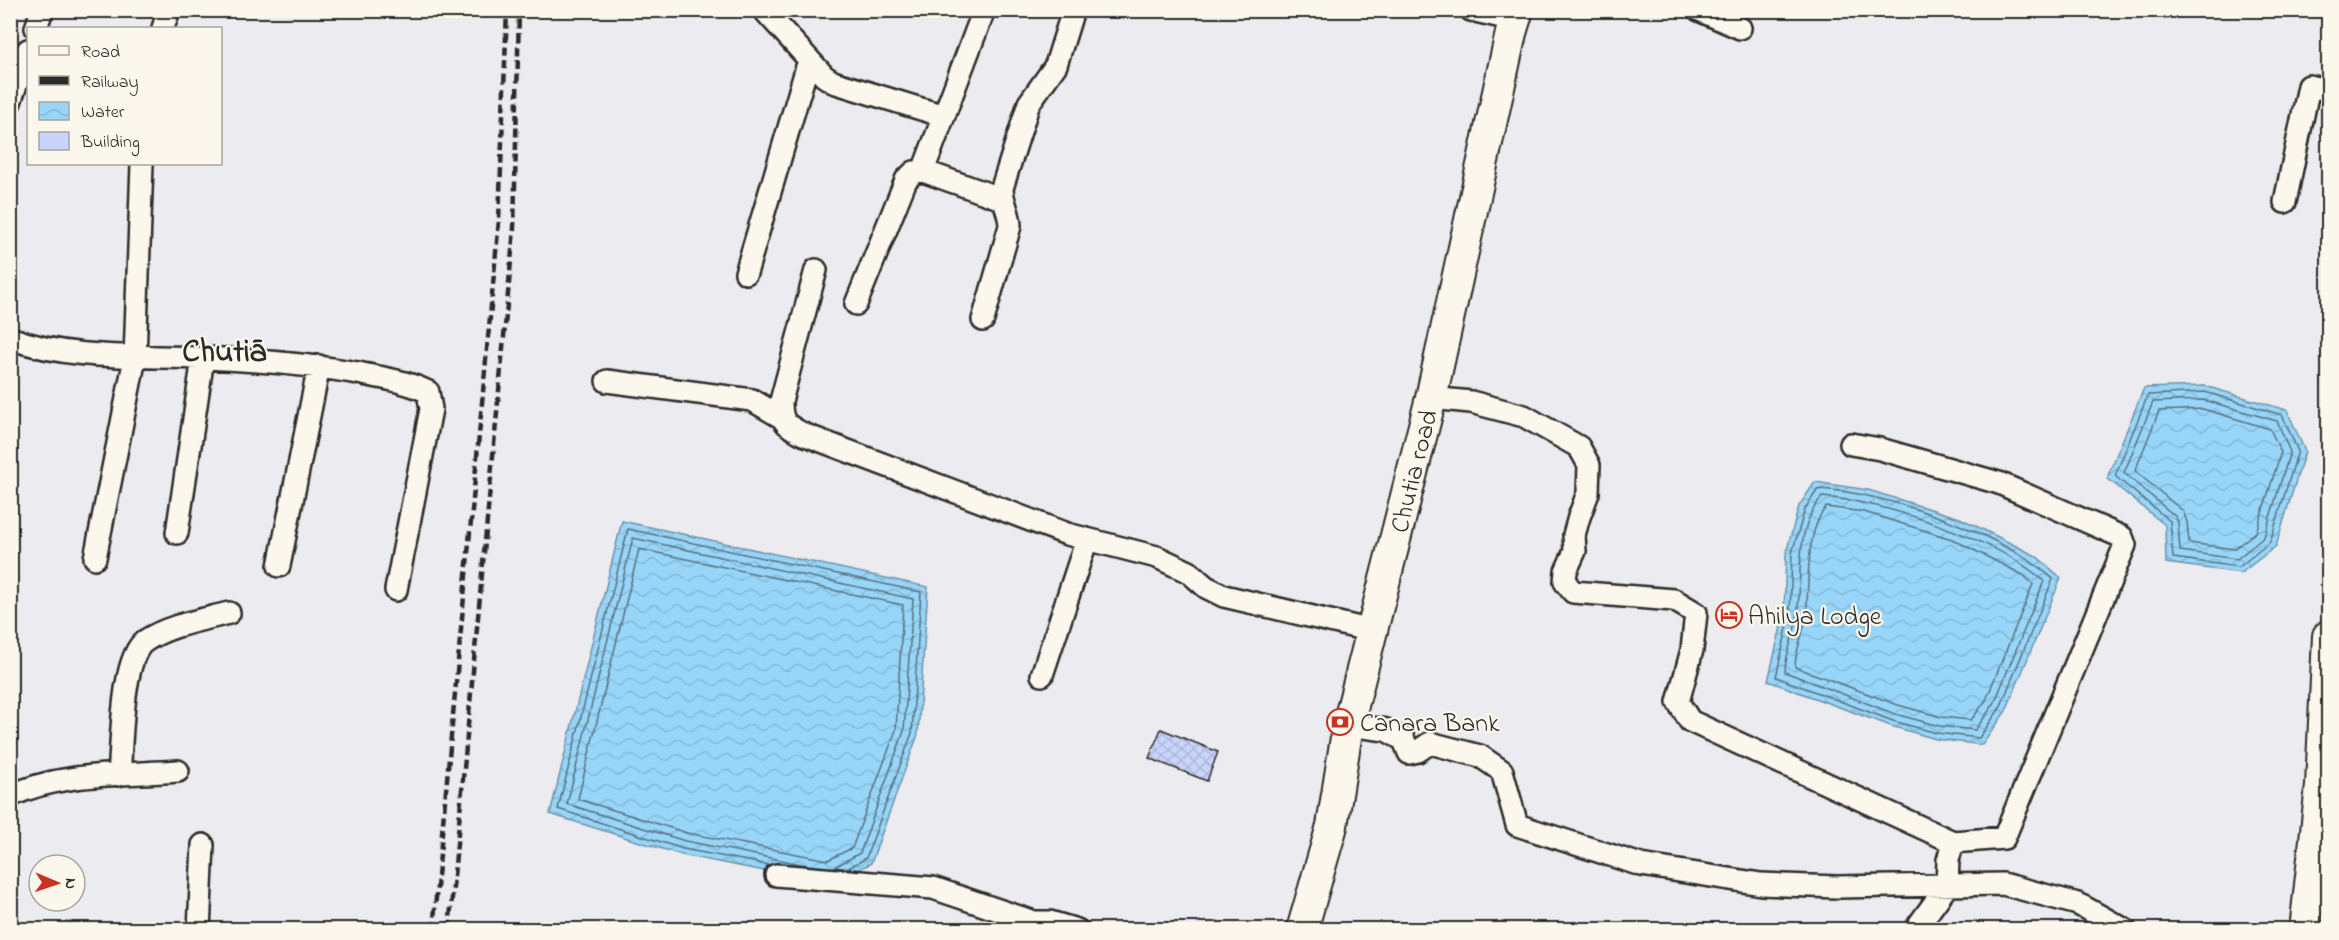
<svg xmlns="http://www.w3.org/2000/svg" width="2339" height="940" viewBox="0 0 2339 940" font-family="'Indie Flower',sans-serif">
  <style>
    .water { fill: url(#water-waves); stroke: #6c92a7; stroke-width: 1.5 }
    .lines { fill: none; stroke-linecap: round; stroke-linejoin: round }
    .shore { stroke: #576f7d; stroke-width: 1.5 }
    .building { fill: url(#building-cross-hatch); stroke: #2b2b2b; stroke-width: 1.5 }
    .street-casing { stroke: #2b2b2b; stroke-width: 26 }
    .secondary-casing { stroke: #2b2b2b; stroke-width: 34 }
    .street { stroke: #fbf7ec; stroke-width: 21 }
    .secondary { stroke: #fbf7ec; stroke-width: 30 }
    .rail { stroke: #2b2b2b; stroke-width: 4.5; stroke-dasharray: 9 4.5; stroke-linecap: butt }
    .labels { text-anchor: middle; stroke-width: 4.5; stroke-linejoin: round; paint-order: stroke }
    .street-label { font-size: 26px; fill: #2b2b2b; stroke: #fbf7ec }
    .poi-label { font-size: 26px; fill: #2b2b2b; stroke: #fbf7ec; text-anchor: start }
    .district-label { font-size: 32px; font-weight: bold; fill: #2b2b2b; stroke: #fbf7ec }
  </style>
  <defs>
    <pattern id="water-waves" width="16" height="10" patternUnits="userSpaceOnUse" patternTransform="scale(1.5)"><rect width="16" height="10" fill="#98d6f9"/><path d="M0 5q4-4 8 0t8 0" fill="none" stroke="#83b8d6"/></pattern>
    <pattern id="building-cross-hatch" width="8" height="8" patternUnits="userSpaceOnUse" patternTransform="scale(1.5)"><rect width="8" height="8" fill="#c9d4fb"/><path d="M0 0l8 8M0 8l8-8" fill="none" stroke="#adb6d7"/></pattern>
  </defs>
  <rect width="100%" height="100%" fill="#ececf0"/>
  <filter id="ink" filterUnits="userSpaceOnUse"><feTurbulence type="fractalNoise" baseFrequency=".0167" numOctaves="2"/><feDisplacementMap in="SourceGraphic" scale="12" xChannelSelector="R" yChannelSelector="G"/><feConvolveMatrix kernelMatrix="1 2 1 2 8 2 1 2 1" color-interpolation-filters="sRGB"/></filter>
  <g filter="url(#ink)">
    <path class="water" d="M2205,386L2287,410L2305,451L2276,546L2241,573L2166,563L2165,525L2107,478L2144,388Z
      M1815,482L1868,490L1960,518L2036,556L2061,578L2006,711L1982,745L1936,739L1891,726L1768,681L1784,614L1786,553L1799,506Z
      M622,521L928,587L918,734L871,863L832,884L682,855L550,814Z"/>
    <g class="lines">
      <path class="shore" d="M2205,392L2282,415L2298,451L2270,542L2239,567L2173,558L2170,521L2115,476L2148,395Z
        M2204,400L2277,421L2290,452L2264,537L2237,559L2180,551L2178,523L2176,517L2124,473L2153,402Z
        M2203,409L2270,429L2281,452L2256,532L2234,549L2189,543L2187,522L2183,511L2135,471L2159,411Z
        M1818,489C1886,492 2003,534 2053,579L2000,708L1979,738L1937,733L1893,721L1776,677L1790,615L1792,553L1805,509Z
        M1822,497C1885,502 1997,539 2044,581L1994,704L1975,730L1939,726L1895,714L1785,672C1785,654 1794,636 1797,618C1803,578 1793,530 1822,497Z
        M1826,507L1864,512L1952,539L2023,575L2033,584L1986,700L1971,720L1941,717L1898,705L1795,667C1795,650 1804,633 1806,616C1810,583 1804,534 1826,507Z
        M639,549L903,605L896,730L852,848L828,860L687,833L578,799Z
        M769,865L683,849L558,809L628,529L921,592L912,733L866,858L847,869
        M811,866L685,841L567,804L633,538L913,599L904,731L860,853L833,868"/>
    </g>
    <path class="building" d="M1161,729L1218,752L1207,781L1149,758Z"/>
    <g class="lines">
      <defs>
        <path id="street" d="M764,10L824,76L833,82L944,116
          M1471,10L1515,20
          M1699,10L1740,28
          M36,28L42,10
          M163,28L169,10
          M10,102L28,50
          M923,171L984,10
          M2285,202L2309,86L2328,90
          M816,270L781,401C781,423 785,424 803,434L1067,534L1157,557L1189,572L1206,587L1224,596L1372,631
          M746,273L809,60
          M856,304L906,180L914,172L923,171L1002,199
          M983,320L1010,226C1010,212 1002,202 1002,188L1029,103L1056,65L1073,10
          M10,338C72,361 140,355 204,358C255,360 307,364 358,373C382,378 406,381 428,392L431,409L396,590
          M607,381L752,400L781,417
          M1431,398L1471,402L1524,416L1579,447L1589,465L1588,493L1579,517L1574,535L1575,551L1566,571L1565,582L1573,592L1674,600L1696,613L1692,650L1678,702L1690,721L1953,842L2004,838L2125,545L2122,537L1999,483L1880,449L1851,444
          M177,533L203,358
          M95,558L135,358L142,164
          M279,566L319,366
          M1042,675L1087,539
          M1348,725L1386,730L1404,740L1409,753L1418,751L1430,743L1480,756L1502,771L1517,825L1641,865L1761,884L1837,887L2003,884L2078,904L2125,930
          M119,775C122,746 121,658 145,641C169,625 202,620 229,613
          M10,796C61,772 123,775 178,771
          M776,875L933,888L1034,922H1050L1077,930
          M199,930L203,845
          M1915,930L1947,886L1948,860L1953,842"/>
        <path id="secondary" d="M1302,930L1332,826L1348,725L1431,398L1511,33L1518,10
          M2305,930L2321,786L2328,636"/>
      </defs>
      <use href="#street" class="street-casing"/>
      <use href="#secondary" class="secondary-casing"/>
      <use href="#street" class="street"/>
      <use href="#secondary" class="secondary"/>
      <path class="rail" d="M433,930L499,220L507,10
        M449,930L514,229L519,10"/>
    </g>
  </g>
  <defs>
    <symbol id="hotel-ring" viewBox="-11 -11 22 22"><circle r="9.5" fill="#fbf7ec" stroke="#c8321e" stroke-width="1.5"/><path d="M-6-4.5h1.5V1H6V5H4.5V3h-9V5H-6ZM-4 0a1.8 1.8 0 1 1 3.6 0ZM.5 0V-2.5h3Q6-2.5 6 0Z" fill="#c8321e"/></symbol>
    <symbol id="bank-ring" viewBox="-11 -11 22 22"><circle r="9.5" fill="#fbf7ec" stroke="#c8321e" stroke-width="1.5"/><path d="M-6-4H6V4H-6ZM0-2.3a2.3 2.3 0 1 0 0 4.6a2.3 2.3 0 1 0 0-4.6Z" fill="#c8321e"/></symbol>
  </defs>
  <g fill-rule="evenodd">
    <use href="#hotel-ring" x="1714" y="600" width="30" height="30"/>
    <use href="#bank-ring" x="1325" y="707" width="30" height="30"/>
  </g>
  <g class="labels">
    <g class="street-label">
      <text transform="translate(1413 471) rotate(-76)" y="9">Chutia road</text>
    </g>
    <g class="poi-label">
      <text x="1748" y="624">Ahilya Lodge</text>
      <text x="1360" y="731">Canara Bank</text>
    </g>
    <g class="district-label">
      <text x="224" y="361">Chutiā</text>
    </g>
  </g>
  <rect width="2339" height="940" fill="none" stroke="#fbf7ec" stroke-width="36"/>
  <rect x="18" y="18" width="2303" height="904" fill="none" stroke="#2b2b2b" stroke-width="2" filter="url(#ink)"/>
  <rect x="27" y="27" width="195" height="138" fill="#fbf7ec" stroke="#a8a59f" stroke-width="1.5"/>
  <rect x="39" y="46" width="30" height="9" fill="#fbf7ec" stroke="#a8a59f" stroke-width="1.5"/>
  <text x="81" y="57" font-size="18" fill="#2b2b2b">Road</text>
  <rect x="39" y="76" width="30" height="9" fill="#2b2b2b" stroke="#a8a59f" stroke-width="1.5"/>
  <text x="81" y="87" font-size="18" fill="#2b2b2b">Railway</text>
  <rect x="39" y="102" width="30" height="18" fill="url(#water-waves)" stroke="#a8a59f" stroke-width="1.5"/>
  <text x="81" y="117" font-size="18" fill="#2b2b2b">Water</text>
  <rect x="39" y="132" width="30" height="18" fill="#c9d4fb" stroke="#a8a59f" stroke-width="1.5"/>
  <text x="81" y="147" font-size="18" fill="#2b2b2b">Building</text>
  <g transform="translate(57 883) rotate(92)"><circle r="28" fill="#fbf7ec" stroke="#a8a59f" stroke-width="1.5"/>
  <path d="M0-4.5L10 22L0 15L-10 22Z" fill="#c8321e"/>
  <text y="-9" font-size="16" font-weight="bold" text-anchor="middle" fill="#2b2b2b">N</text>
  </g>
</svg>
